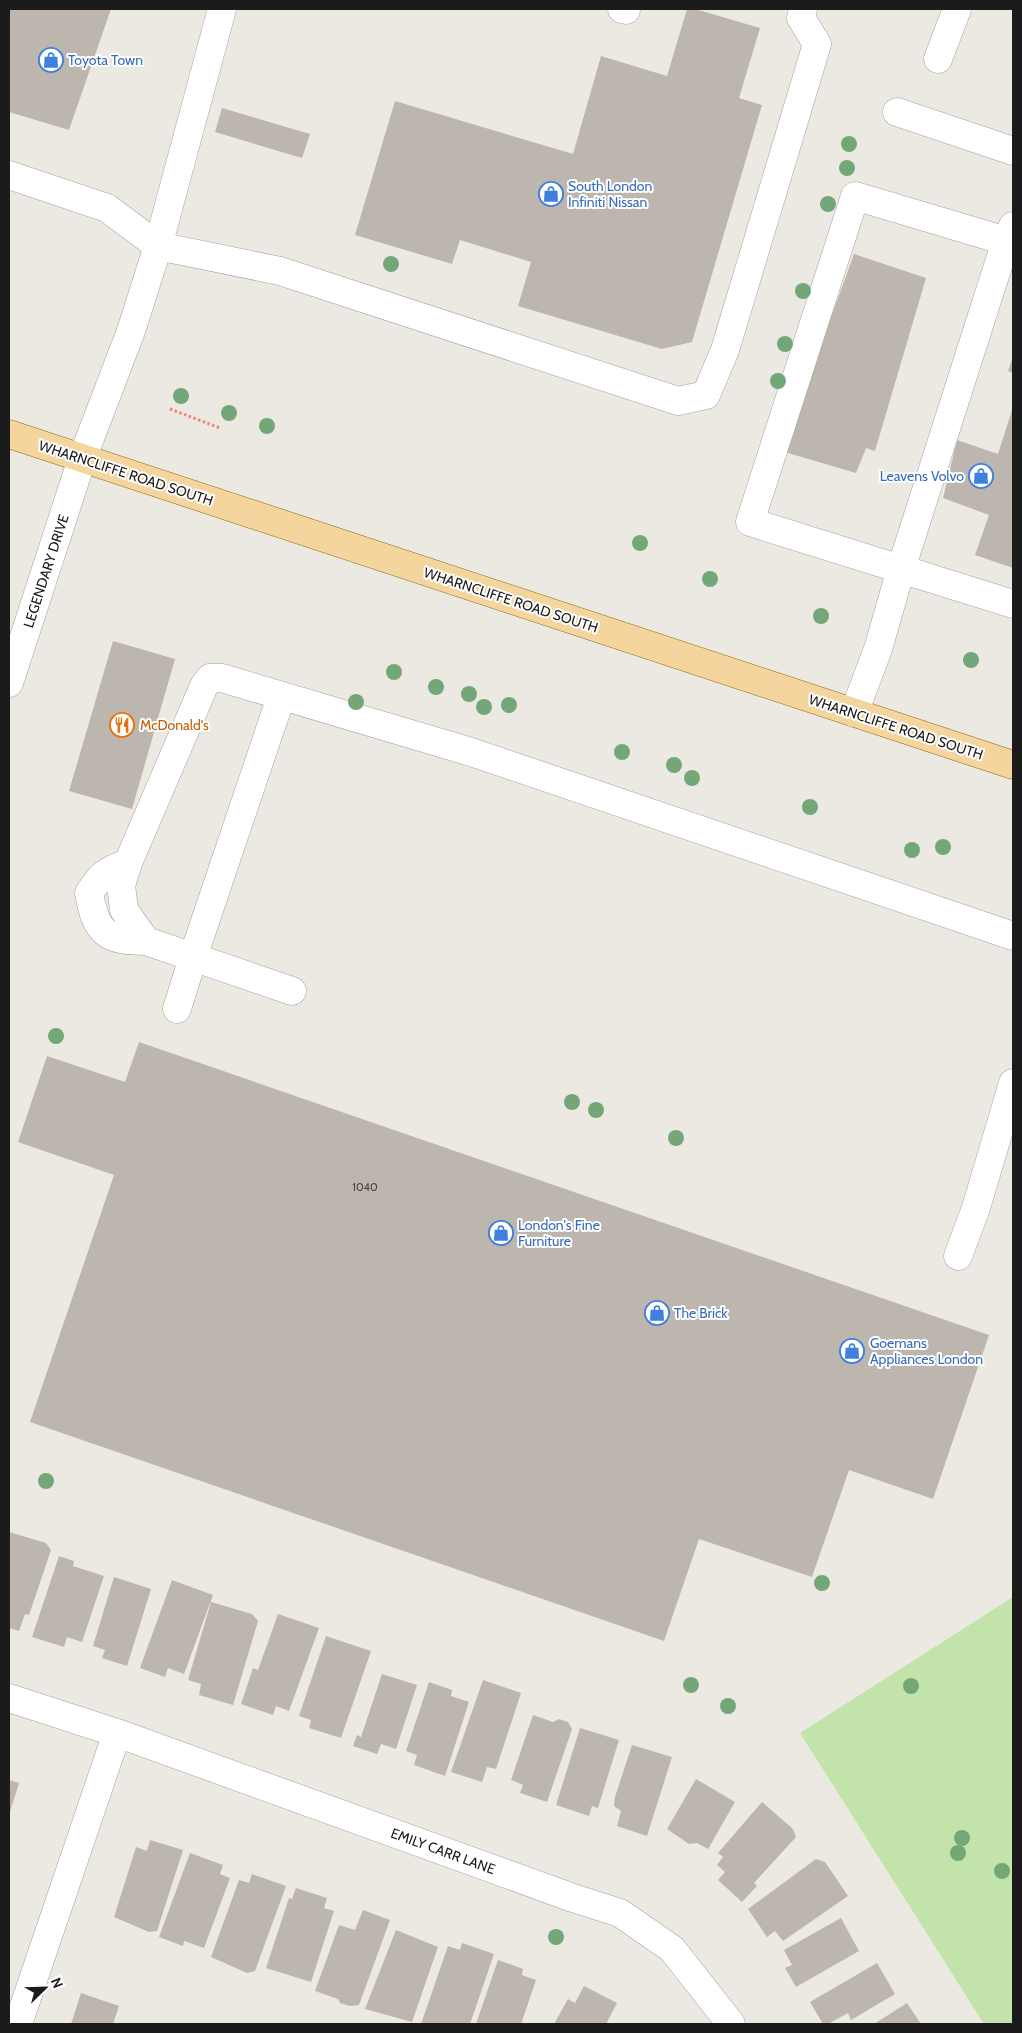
<svg xmlns="http://www.w3.org/2000/svg" width="1022" height="2033" viewBox="0 0 1022 2033" font-family="Cabin,sans-serif">
  <style>
    .grass { fill: #c2e4aa }
    .building { fill: #bcb6af }
    .lines { fill: none; stroke-linecap: round; stroke-linejoin: round }
    .minor-casing { stroke: #a2a2a2; stroke-width: 29 }
    .major-casing { stroke: #89680a; stroke-width: 29 }
    .path { stroke: #ef8670; stroke-width: 3; stroke-dasharray: 2.5 2.5; stroke-linecap: butt }
    .minor { stroke: #fff; stroke-width: 28 }
    .major { stroke: #f5d59e; stroke-width: 28 }
    .tree { fill: #74a778 }
    .labels { text-anchor: middle; stroke-width: 4; stroke-linejoin: round; paint-order: stroke }
    .number-label { font-size: 11px; fill: #434240 }
    .shop-label { font-size: 14px; fill: #366cbe; stroke: #fff; text-anchor: start }
    .street-label { font-size: 14px; fill: #1b1b1b; stroke: #fff }
    .food-label { font-size: 14px; fill: #c56008; stroke: #fff; text-anchor: start }
  </style>
  <rect width="100%" height="100%" fill="#ece9e2"/>
  <path class="grass" d="M1013,1597V2024H984L800,1733Z"/>
  <path class="building" d="M9,9H111L69,130L9,112Z
    M687,9H695L760,28L739,98L762,105L692,342L662,349L518,306L531,262L460,240L452,264L355,235L395,101L573,154L601,56L667,76Z
    M222,108L310,134L302,158L215,132Z
    M854,254L926,278L875,451L866,448L856,473L781,451L825,313L832,315Z
    M1013,357V373L1008,371Z
    M1013,407V568L975,555L989,515L943,498L957,440L998,454Z
    M113,641L175,659L132,809L69,791Z
    M139,1042L989,1335L933,1499L849,1470L812,1577L699,1539L664,1641L30,1422L114,1175L18,1142L47,1056L125,1082Z
    M9,1532L46,1543L51,1550L29,1615L25,1614L19,1631L9,1628Z
    M59,1556L74,1561L73,1566L104,1576L82,1642L67,1637L64,1647L32,1637Z
    M114,1577L151,1589L127,1666L102,1658L105,1650L93,1646Z
    M172,1580L213,1595L184,1674L168,1668L165,1677L140,1668Z
    M211,1602L252,1614L258,1621L233,1705L199,1695L201,1684L188,1680Z
    M278,1614L319,1628L289,1711L276,1706L273,1715L241,1704L253,1668L258,1670Z
    M326,1636L371,1651L341,1738L309,1728L311,1720L299,1716Z
    M382,1674L417,1685L396,1749L381,1744L377,1754L353,1746L357,1735L361,1737Z
    M483,1680L521,1693L496,1769L487,1767L482,1782L451,1772Z
    M429,1682L452,1690L451,1696L469,1702L445,1776L414,1765L417,1755L406,1751Z
    M533,1715L553,1722L559,1719L568,1722L572,1729L547,1802L520,1793L523,1785L511,1780Z
    M580,1728L619,1740L598,1808L592,1806L589,1816L556,1805Z
    M632,1745L672,1757L647,1836L617,1826L621,1811L614,1806L615,1797Z
    M696,1779L735,1802L708,1849L697,1843L689,1844L667,1829Z
    M9,1780L19,1783L9,1815Z
    M762,1802L793,1829L796,1837L754,1883L757,1886L742,1902L718,1880L725,1872L717,1865L723,1857L718,1853Z
    M150,1840L183,1850L157,1931L149,1932L114,1917L136,1847L147,1851Z
    M190,1853L223,1865L220,1874L230,1878L204,1948L184,1941L183,1946L159,1937Z
    M816,1859L825,1862L848,1896L783,1941L775,1931L767,1937L748,1909Z
    M252,1874L286,1886L255,1971L247,1973L211,1957L239,1880L249,1883Z
    M296,1888L327,1898L324,1908L334,1911L311,1982L266,1968L289,1898L292,1899Z
    M363,1910L390,1920L359,2005L350,2006L340,2003L338,1999L315,1991L339,1925L355,1930Z
    M841,1918L859,1951L796,1987L785,1968L792,1965L784,1950Z
    M396,1930L438,1947L412,2022L365,2009Z
    M462,1943L494,1954L470,2024H421L448,1946L460,1950Z
    M498,1960L523,1969L522,1975L536,1980L521,2024H476Z
    M877,1963L895,1994L851,2020L848,2013L828,2024H823L810,2002Z
    M584,1986L617,2003L606,2024H554L568,1999L575,2003Z
    M81,1993L119,2006L113,2024H71Z
    M907,2003L921,2024H874Z"/>
  <g class="lines">
    <defs>
      <path id="minor" d="M622,9L626,10
        M938,59L957,9
        M897,112L1013,151
        M9,175L107,208L158,246L280,271L678,401L706,395L725,350L817,44L801,18L803,9
        M1006,241L855,196L750,522L1013,604
        M9,683L82,459L131,331L158,246L222,9
        M854,713L878,649L901,569L1006,241L1013,226
        M128,863C107,870 101,875 89,893C96,933 106,941 146,941
        M292,991L146,941L124,910L121,885L128,863L204,686L210,678H222L471,752L1013,936
        M177,1009L193,957L281,697
        M958,1256L976,1208L1013,1083
        M9,1698L117,1733L573,1898L620,1913L672,1949L731,2024
        M18,2024L117,1733"/>
      <path id="major" d="M9,434L1013,765"/>
    </defs>
    <use href="#minor" class="minor-casing"/>
    <use href="#major" class="major-casing"/>
    <path class="path" d="M170,409L220,428"/>
    <use href="#minor" class="minor"/>
    <use href="#major" class="major"/>
  </g>
  <g class="tree">
    <circle cx="849" cy="144" r="8"/>
    <circle cx="847" cy="168" r="8"/>
    <circle cx="828" cy="204" r="8"/>
    <circle cx="391" cy="264" r="8"/>
    <circle cx="803" cy="291" r="8"/>
    <circle cx="785" cy="344" r="8"/>
    <circle cx="778" cy="381" r="8"/>
    <circle cx="181" cy="396" r="8"/>
    <circle cx="229" cy="413" r="8"/>
    <circle cx="267" cy="426" r="8"/>
    <circle cx="640" cy="543" r="8"/>
    <circle cx="710" cy="579" r="8"/>
    <circle cx="821" cy="616" r="8"/>
    <circle cx="971" cy="660" r="8"/>
    <circle cx="394" cy="672" r="8"/>
    <circle cx="436" cy="687" r="8"/>
    <circle cx="469" cy="694" r="8"/>
    <circle cx="356" cy="702" r="8"/>
    <circle cx="509" cy="705" r="8"/>
    <circle cx="484" cy="707" r="8"/>
    <circle cx="622" cy="752" r="8"/>
    <circle cx="674" cy="765" r="8"/>
    <circle cx="692" cy="778" r="8"/>
    <circle cx="810" cy="807" r="8"/>
    <circle cx="943" cy="847" r="8"/>
    <circle cx="912" cy="850" r="8"/>
    <circle cx="56" cy="1036" r="8"/>
    <circle cx="572" cy="1102" r="8"/>
    <circle cx="596" cy="1110" r="8"/>
    <circle cx="676" cy="1138" r="8"/>
    <circle cx="46" cy="1481" r="8"/>
    <circle cx="822" cy="1583" r="8"/>
    <circle cx="691" cy="1685" r="8"/>
    <circle cx="911" cy="1686" r="8"/>
    <circle cx="728" cy="1706" r="8"/>
    <circle cx="962" cy="1838" r="8"/>
    <circle cx="958" cy="1853" r="8"/>
    <circle cx="1002" cy="1871" r="8"/>
    <circle cx="556" cy="1937" r="8"/>
  </g>
  <defs>
    <symbol id="shop-ring" viewBox="-11 -11 22 22"><circle r="9.5" fill="#fff" stroke="#3f7fe0" stroke-width="1.5"/><path d="M-5-2.5h2.3a2.7 3.5 0 0 1 5.4 0H5L5.5 6h-11ZM-1.5-2.5h3a1.5 2.3 0 0 0-3 0Z" fill="#3f7fe0"/></symbol>
    <symbol id="restaurant-ring" viewBox="-11 -11 22 22"><circle r="9.5" fill="#fff" stroke="#e8710a" stroke-width="1.5"/><path d="M-5-6h1v4h1v-4h1v4h1v-4h1v5L-1.5 .5V6h-2V.5L-5-1ZM5-6V6H3V1.5H1.5Q1.5-4 5-6Z" fill="#e8710a"/></symbol>
  </defs>
  <g fill-rule="evenodd">
    <use href="#shop-ring" x="37" y="46" width="28" height="28"/>
    <use href="#shop-ring" x="537" y="180" width="28" height="28"/>
    <use href="#shop-ring" x="967" y="462" width="28" height="28"/>
    <use href="#restaurant-ring" x="108" y="711" width="28" height="28"/>
    <use href="#shop-ring" x="487" y="1219" width="28" height="28"/>
    <use href="#shop-ring" x="643" y="1299" width="28" height="28"/>
    <use href="#shop-ring" x="838" y="1337" width="28" height="28"/>
  </g>
  <g class="labels">
    <g class="number-label">
      <text x="365" y="1191">1040</text>
    </g>
    <g class="shop-label">
      <text x="68" y="65">Toyota Town</text>
      <text x="568" y="191">South London<tspan x="568" dy="16">Infiniti Nissan</tspan></text>
      <text x="964" y="481" text-anchor="end">Leavens Volvo</text>
      <text x="518" y="1230">London's Fine<tspan x="518" dy="16">Furniture</tspan></text>
      <text x="674" y="1318">The Brick</text>
      <text x="870" y="1348">Goemans<tspan x="870" dy="16">Appliances London</tspan></text>
    </g>
    <g class="street-label">
      <text transform="translate(126 473) rotate(18)" y="5">WHARNCLIFFE ROAD SOUTH</text>
      <text transform="translate(46 571) rotate(-72)" y="5">LEGENDARY DRIVE</text>
      <text transform="translate(511 600) rotate(18)" y="5">WHARNCLIFFE ROAD SOUTH</text>
      <text transform="translate(896 727) rotate(18)" y="5">WHARNCLIFFE ROAD SOUTH</text>
      <text transform="translate(443 1851) rotate(20)" y="5">EMILY CARR LANE</text>
    </g>
    <g class="food-label">
      <text x="140" y="730">McDonald's</text>
    </g>
  </g>
  <rect width="1022" height="2033" fill="none" stroke="#1b1b1b" stroke-width="20"/>
  <g transform="translate(45 1988) rotate(67)" stroke="#ffffff" stroke-width="4" paint-order="stroke">
  <path d="M0-4L9 19L0 12L-9 19Z" fill="#1b1b1b"/>
  <text y="-8" font-size="14" font-weight="bold" text-anchor="middle" fill="#1b1b1b">N</text>
  </g>
</svg>
